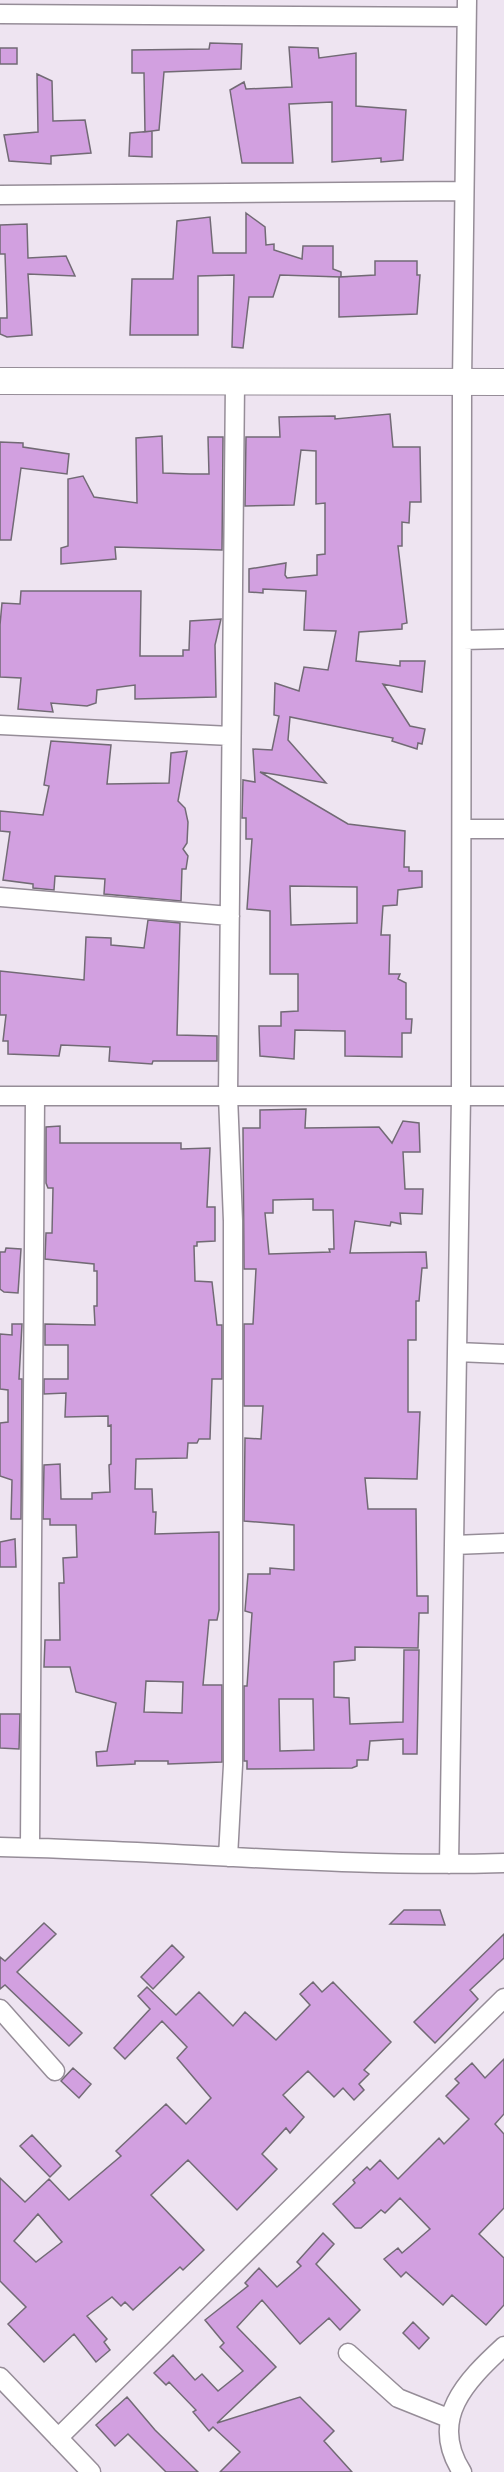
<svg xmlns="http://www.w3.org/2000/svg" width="504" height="2472" viewBox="0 0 504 2472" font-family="'DejaVu Sans',sans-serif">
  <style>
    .building { fill: #d2a0e0; stroke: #726a75; stroke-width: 1.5; fill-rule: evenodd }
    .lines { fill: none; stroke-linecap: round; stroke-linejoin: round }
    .street-casing { stroke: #968d98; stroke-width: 21 }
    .secondary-casing { stroke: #968d98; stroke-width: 28 }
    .street { stroke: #fff; stroke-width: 18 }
    .secondary { stroke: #fff; stroke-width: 26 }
  </style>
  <rect width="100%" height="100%" fill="#eee4f1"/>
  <path class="building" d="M210,43L242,44L241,69L164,72L159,130L145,132L144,73H132V50L209,49Z
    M289,47L318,48L319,58L356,53V106L406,110L403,160L381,162V158L332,162V102L289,104L293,163H242L230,90L244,82L246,89L292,87Z
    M0,48H17V64H0Z
    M37,74L52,81L53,121L85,120L91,153L51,156V164L9,161L4,135L38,132Z
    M152,131V157L129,156L130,133Z
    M246,213L265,227L266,245L274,244V250L302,259L303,246H333V269L341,272V277L280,275L273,297H249L243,348L232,347L234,275L198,276V335H130L132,279H173L177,221L210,217L213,253H246Z
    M27,224L28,258L66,256L75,276L28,274L32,335L7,337L0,334V318H7V313L5,254H0V225Z
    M375,261H417V275H420L417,314L339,317V277L375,275Z
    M390,414L393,447H420L421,502H410L409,523L402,522V546H398L407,623L402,624V629L359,632L356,661L400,666V661H425L422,692L383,684L410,726L425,729L422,744L418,743L417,749L392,741L393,738L290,717L288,740L326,783L260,772L348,824L405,831L404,867H409V871H422V887L398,890L397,905L383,906L381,935H390L389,974H400L398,979L406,983V1019H412L411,1033H402V1057L345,1056V1031L295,1030L294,1059L260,1056L259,1026H281V1012L298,1011V974H270V911L247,909L252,839H246V818H242L243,780L255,782L253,749L272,750L279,716L274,715L275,683L299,691L304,667L328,670L336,631L304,630L306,591L263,589V593L249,592V569L286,563L285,575L287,578L317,575V555L325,554V503L316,504V451L301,450L294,505L245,506L246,437H280L279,417L335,416V419ZM290,886L357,887V923L291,925Z
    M162,436L163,473L190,474H209L208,437H223L222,550L115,547L116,559L61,564V548L68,546V479L83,476L94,497L137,503L136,438Z
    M0,442L23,443V447L69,454L67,474L21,468L11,540H0Z
    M21,591H141L140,656H183V650H189L190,621L221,619L215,645L216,697L135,699V685L97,690L96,703L87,706L51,703L53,712L18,709L21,678L0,677V625L2,603L20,604Z
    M51,741L111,745L107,784L169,783L171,753L187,751L178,801L185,808L188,822L187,843L183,849L188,856L186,869H182L181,901L104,894L105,879L55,876L54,890L33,888V884L3,880L10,832L0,831V811L43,815L49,786L44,785Z
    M148,920L180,923L177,1035L217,1036V1061H153L152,1064L109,1061L110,1047L61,1045L59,1056L8,1054V1041H3L6,1015H0V971L84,980L86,937L111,938V945L144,948Z
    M306,1109L305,1128L379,1127L392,1143L403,1121L419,1123L420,1152H403L405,1189H423L422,1214L400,1213L401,1224L391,1222L390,1226L355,1221L350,1253L426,1252L427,1268H422L419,1301H416V1340H408V1412H420L417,1479L365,1478L368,1509H416L417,1596H428V1613H419L418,1648L355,1647V1660L334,1662V1697L349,1698L350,1724L403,1722L404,1650H419L417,1754H403V1739L370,1741L368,1760H357V1766L352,1768L247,1769V1761H244V1686H247L252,1613L245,1611L248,1574H270V1568L294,1570V1525L244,1521L245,1438L261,1439L263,1406H244V1324H253L256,1269H244L243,1128H260V1110ZM313,1199V1210H333L334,1249H329L330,1252L269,1254L265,1213H273V1200ZM279,1699H313L314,1750L280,1751Z
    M60,1126V1143H181V1149L210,1148L207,1207H215V1241L197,1242V1246H194L195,1281L212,1282L217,1325H222V1379H212L210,1439H199L197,1443H188L187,1458L136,1459L135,1489H152L153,1512H156L155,1534L219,1532V1610L217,1620H209L203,1685H222V1762L168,1764V1761H135V1764L97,1766L96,1752L107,1751L116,1703L76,1692L70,1667H44L45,1640H60L59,1583H64L63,1558L77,1557L76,1525H50V1519H43L44,1465L60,1464L61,1499H92V1493L110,1492L109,1465L111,1464V1425L108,1426V1416L65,1417L66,1393L44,1394V1379H68V1345H45V1324L95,1325L94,1306H97V1271H94V1264L45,1259L46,1233H52L53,1188H48L46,1183V1127ZM146,1681L183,1682L182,1713L144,1712Z
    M6,1248L21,1249L18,1293L4,1292L0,1289V1252H5Z
    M12,1324H22L19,1379H22L21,1519H11L12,1480L0,1476V1423L8,1422V1390L0,1389V1334L12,1335Z
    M15,1539L16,1567H0V1542Z
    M0,1714H20L19,1749L0,1748Z
    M404,1910H440L445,1925L390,1924Z
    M44,1923L56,1934L17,1972L82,2033L69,2046L5,1985L0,1989V1957L5,1961Z
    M504,1934V1958L470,1990L478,1999L435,2043L414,2022Z
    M172,1945L184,1957L153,1989L141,1977Z
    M313,1982L322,1992L333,1982L391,2042L364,2070L369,2074L359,2084L364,2090L354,2100L343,2088L334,2097L308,2071L283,2095L304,2117L290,2133L286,2128L262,2154L277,2169L237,2210L188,2160L151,2195L204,2250L183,2270L180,2267L133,2310L125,2302L121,2306L112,2297L87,2316L107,2339L104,2342L110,2350L96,2362L74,2334L44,2362L8,2324L26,2307L0,2281V2178L25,2202L49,2179L69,2200L121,2156L116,2151L166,2104L186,2124L211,2098L177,2058L187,2047L162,2021L125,2059L114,2048L150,2009L138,1996L147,1987L176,2015L199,1992L233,2026L245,2012L276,2040L310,2005L300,1994ZM38,2214L62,2242L36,2262L14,2241Z
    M504,2059V2114L495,2124L504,2134V2208L479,2234L504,2258V2305L486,2325L452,2295L443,2305L406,2272L401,2277L384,2259L398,2248L402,2253L430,2229L400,2198L385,2213L381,2210L361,2228H355L333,2204L355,2183L353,2180L367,2167L370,2170L380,2160L398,2179L439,2138L444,2144L469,2119L446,2096L459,2083L455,2079L472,2063L485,2078Z
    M73,2068L91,2084L79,2098L61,2081Z
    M32,2135L61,2166L50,2177L20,2146Z
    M323,2233L334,2244L316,2264L360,2310L340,2330L329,2318L300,2344L262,2300L237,2327L276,2367L217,2423L300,2397L334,2431L324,2441L352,2472H220L240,2452L213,2427L209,2431L193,2412L196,2410L169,2382L166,2385L154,2373L173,2355L195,2380L202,2374L218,2391L243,2371L220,2347L224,2343L205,2320L248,2286L245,2283L259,2268L277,2287L301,2266L297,2262Z
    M413,2322L429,2338L419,2349L403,2333Z
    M127,2397L155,2430L198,2472H166L128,2434L115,2446L96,2425Z"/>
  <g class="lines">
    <defs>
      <path id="street" d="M0,14L466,17
        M0,195L464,191
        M463,640L504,639
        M0,725L231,736
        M462,829H504
        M0,897L230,916
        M0,1096H504
        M457,1352L504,1354
        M454,1545L504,1543
        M0,1847C168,1850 336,1868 504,1863
        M30,1847L35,1096
        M228,1857L233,1765V1221L228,1096L235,382
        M449,1864L461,1096L462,382L467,0
        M0,2009L55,2071
        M348,2353L398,2398L448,2418
        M0,2377L91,2472
        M58,2438L504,1998
        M462,2472C428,2419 466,2381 504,2346"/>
      <path id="secondary" d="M0,381L504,382"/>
    </defs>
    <use href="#street" class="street-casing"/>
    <use href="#secondary" class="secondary-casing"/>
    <use href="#street" class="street"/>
    <use href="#secondary" class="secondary"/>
  </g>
</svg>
